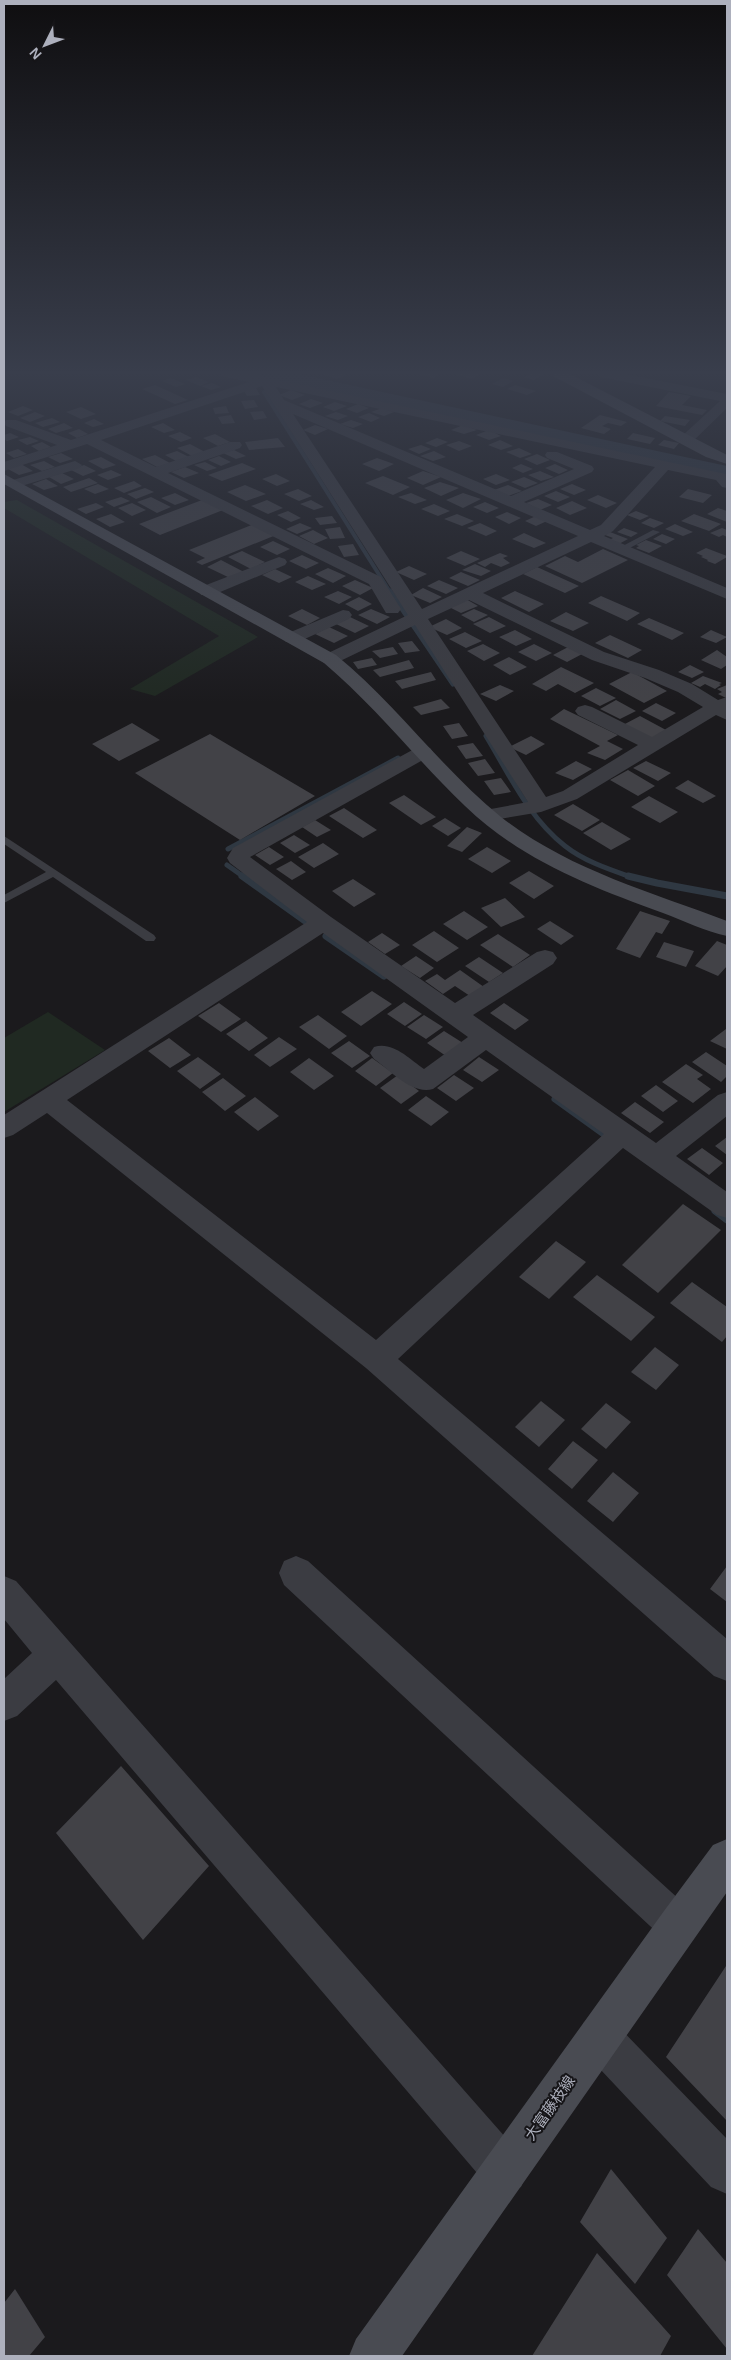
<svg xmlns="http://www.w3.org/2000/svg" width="731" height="2360" viewBox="0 0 731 2360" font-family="Helvetica,'Noto Sans JP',sans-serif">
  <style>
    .green { fill: #202922 }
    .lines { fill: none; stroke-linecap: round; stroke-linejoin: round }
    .stream-far2 { stroke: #2f3842; stroke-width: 4 }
    .stream-far1 { stroke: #2f3842; stroke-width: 5 }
    .stream { stroke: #2f3842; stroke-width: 7 }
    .river { fill: #2f3842; fill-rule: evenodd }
    .building { fill: #424247 }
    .lane { fill: #3b3c42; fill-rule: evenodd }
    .street { fill: #3b3c42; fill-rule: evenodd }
    .secondary { fill: #494b52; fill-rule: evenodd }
    .labels { text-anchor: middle; stroke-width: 4; stroke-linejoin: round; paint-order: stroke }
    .near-street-label { font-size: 15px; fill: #adb0bd; stroke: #161518 }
  </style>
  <rect width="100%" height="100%" fill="#1b1a1d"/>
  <path class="green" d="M17,500L258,637L155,696L130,689L219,636L4,508V502Z
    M48,1012L105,1050L4,1112V1038Z"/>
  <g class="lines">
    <path class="stream-far2" d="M253,373L256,374L255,377
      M264,392L390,592"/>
    <path class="stream-far1" d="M390,591L453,684
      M486,736C509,774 529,818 565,846C584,861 608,869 631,877
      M228,849L398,758
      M227,865L244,877"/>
    <path class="stream" d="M242,876L305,921
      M628,876L657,883L727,896
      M326,936L384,976
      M555,1099L605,1135
      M715,1211L727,1220"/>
    <path class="river" d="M254,373H294L727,466V480L265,379L257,378Z"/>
  </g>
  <path class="building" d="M321,373H342L347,375L337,379Z
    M415,373H440L434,378Z
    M453,373H475L480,374L471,379Z
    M531,373H541L544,374L534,380L524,377Z
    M196,377L209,382L200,386L186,380Z
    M171,378L185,384L176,387L162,381Z
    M503,378L513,381L503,387L492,384Z
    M212,383L221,387L211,390L201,386Z
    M155,385L188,400L175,404L142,389Z
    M515,385L536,391L527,395L507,389Z
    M256,388L260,395L247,396L243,389Z
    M291,390L305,395L292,400L279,395Z
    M669,392L691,396L682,405L707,410L702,415L656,406Z
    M311,399L323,403L310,408L299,404Z
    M254,400L258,407L245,409L241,401Z
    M335,402L347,406L334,411L323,407Z
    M358,404L369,408L357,413L346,409Z
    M23,406L33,410L18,416L8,412Z
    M226,406L229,413L215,414L213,408Z
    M81,407L96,414L81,419L66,412Z
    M382,408L394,412L384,416L371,412Z
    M263,411L267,418L254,420L250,412Z
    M35,412L45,416L30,422L20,418Z
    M336,412L348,416L338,420L325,416Z
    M369,413L380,418L371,422L358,417Z
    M231,415L235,423L222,424L218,417Z
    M600,415L627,422L621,426L608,423L602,426L611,429L604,434L581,428Z
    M665,416L690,420L685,426L660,421Z
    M52,418L60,422L43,427L35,423Z
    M94,419L104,424L93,427L84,423Z
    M351,420L363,424L353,428L340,424Z
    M64,423L73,428L56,433L48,429Z
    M163,423L175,430L164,433L151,427Z
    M315,425L328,429L315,435L303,430Z
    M463,425L477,430L464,434L451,430Z
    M79,429L88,434L77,438L68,433Z
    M489,430L501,436L489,440L476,435Z
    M180,432L192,438L181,442L168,436Z
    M10,433L19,437L7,441L4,439V435Z
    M633,433L655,438L650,444L627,439Z
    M215,434L230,442L218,446L203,438Z
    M30,437L39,441L27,445L18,440Z
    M278,438L285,447L249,450L245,442Z
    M437,438L448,442L436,447L425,443Z
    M500,440L513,446L501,450L488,445Z
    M664,440L679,443L674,449L658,445Z
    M459,441L472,446L459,451L446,445Z
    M42,442L51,447L39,451L31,446Z
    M190,444L205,452L192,456L177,448Z
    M421,445L431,449L419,454L408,449Z
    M519,448L532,454L520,458L506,452Z
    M18,449L27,454L14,458L6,453Z
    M234,450L246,456L236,459L223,453Z
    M177,451L189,457L176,461L165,455Z
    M434,451L446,457L433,461L420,456Z
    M61,453L73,459L60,463L48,457Z
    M537,454L550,460L537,465L524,459Z
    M155,455L170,463L157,467L142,459Z
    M219,456L231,462L221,466L208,460Z
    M101,457L116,465L103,469L88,461Z
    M377,458L394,464L379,471L362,464Z
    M44,461L55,467L42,471L30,465Z
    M205,462L217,468L207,471L194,465Z
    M242,463L256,469L222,481L208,475Z
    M21,464L33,471L19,475L8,469Z
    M521,464L533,469L523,473L512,468Z
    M555,464L568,470L559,474L545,468Z
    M84,465L96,471L83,476L71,470Z
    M185,467L199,473L184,478L171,472Z
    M111,470L122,475L108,480L97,475Z
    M423,471L441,477L423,485L407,478Z
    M540,471L554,477L541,481L528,475Z
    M62,473L74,479L61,484L49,477Z
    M276,474L290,481L277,486L262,479Z
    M496,474L510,480L496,485L483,479Z
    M383,476L410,487L393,495L365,483Z
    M524,477L538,483L525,488L511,482Z
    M89,478L98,483L71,492L63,487Z
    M46,479L58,486L44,490L32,484Z
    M134,481L142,486L124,493L114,488Z
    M440,482L459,488L441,496L424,488Z
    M98,484L109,489L95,494L84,489Z
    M572,484L586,490L574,495L560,489Z
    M245,485L266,494L246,501L227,492Z
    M508,485L522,491L508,496L494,490Z
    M145,488L154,492L136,499L127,494Z
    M298,489L312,496L299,501L284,494Z
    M688,489L712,495L703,503L679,497Z
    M556,491L570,497L558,502L544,496Z
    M175,493L189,500L175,505L161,498Z
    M411,493L427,500L415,504L398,497Z
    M463,493L481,499L463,508L446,500Z
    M598,495L617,503L606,508L587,500Z
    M121,497L130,501L114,507L105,502Z
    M151,497L171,507L157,513L137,502Z
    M538,499L552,505L540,510L526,503Z
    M202,500L223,510L160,535L139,524Z
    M267,500L283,508L268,514L251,506Z
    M311,500L324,507L314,510L300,504Z
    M572,501L587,508L570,515L556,508Z
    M485,502L499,508L487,513L473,507Z
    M96,503L104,507L86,514L77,509Z
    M132,503L146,510L132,516L118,508Z
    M434,504L450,511L438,516L421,509Z
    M718,508L727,511V522L707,514Z
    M288,511L301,518L291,522L277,515Z
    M636,511L649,516L640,520L627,515Z
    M507,512L521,518L509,524L495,517Z
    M111,514L125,522L110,527L96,519Z
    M457,514L474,521L462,526L444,519Z
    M694,514L721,524L709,531L681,521Z
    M332,516L337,523L320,525L315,518Z
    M536,516L547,521L536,526L525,521Z
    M650,518L664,523L654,528L641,523Z
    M300,523L312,528L297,534L286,529Z
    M480,523L497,531L486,536L467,528Z
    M254,524L276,535L202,565L196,562L205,558L189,550Z
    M675,524L693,532L683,536L665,529Z
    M340,527L345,538L330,539L325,529Z
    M624,528L638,533L631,537L617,532Z
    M722,528L727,530V537L723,535L719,537L710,533Z
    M313,530L328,538L314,544L299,536Z
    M610,532L628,539L617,545L607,541L613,538L605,535Z
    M524,533L546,543L534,548L512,539Z
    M662,534L675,539L666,544L653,539Z
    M646,540L662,546L649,553L636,548L639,546L636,545Z
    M273,541L290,549L277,555L260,547Z
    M353,544L359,555L344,557L338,546Z
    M706,548L727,556V557L715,564L707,561L708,560L701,557L703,556L696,553Z
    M603,549L628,560L582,583L545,566L565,556L578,562Z
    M242,551L265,562L251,569L228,557Z
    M461,551L480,559L465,566L446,558Z
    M500,553L508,556L503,558L510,563L501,567L491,563L485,567L477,563Z
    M302,555L319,563L306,569L289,561Z
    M221,560L244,572L230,578L207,567Z
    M475,564L491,571L481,576L462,570Z
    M409,566L427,574L414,580L396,572Z
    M537,567L579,586L565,593L523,574Z
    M328,568L346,576L333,583L315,574Z
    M275,569L292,577L279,583L262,575Z
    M461,572L480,580L468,586L449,578Z
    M308,576L326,584L312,590L295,582Z
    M355,580L373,588L360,595L342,586Z
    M439,580L458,588L446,594L427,586Z
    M423,588L442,597L430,603L411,595Z
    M338,591L352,597L339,604L324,597Z
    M515,591L544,604L529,612L501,598Z
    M601,596L640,613L627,621L588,603Z
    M359,597L372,604L358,611L345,604Z
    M466,599L478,606L461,613L449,607Z
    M302,609L320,618L307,625L288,616Z
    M371,609L390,617L377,624L358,615Z
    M474,609L488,615L474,622L461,615Z
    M566,612L589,623L573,631L550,621Z
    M350,617L369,626L355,633L336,624Z
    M489,617L506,626L490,633L473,624Z
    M649,618L684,633L672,640L637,624Z
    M446,619L462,628L447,635L429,627Z
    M329,627L348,636L334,643L315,634Z
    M515,630L532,639L516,646L499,637Z
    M711,630L727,637L716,643L700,637Z
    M465,632L482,641L466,648L449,639Z
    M610,635L642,650L628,658L595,643Z
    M412,641L420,651L405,653L398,643Z
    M483,644L500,653L484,661L467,651Z
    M534,644L552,653L536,661L518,652Z
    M570,646L584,653L567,662L553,655Z
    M393,647L398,654L380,658L372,651Z
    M717,650L727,657V665L721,669L701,660Z
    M509,657L527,667L510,675L493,665Z
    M372,658L377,665L358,669L353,662Z
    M409,660L414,668L380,677L373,670Z
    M690,665L704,672L692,678L678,672Z
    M561,667L594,683L575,693L558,684L546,691L532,684Z
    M431,672L436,680L402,689L395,681Z
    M632,672L667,691L644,703L609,684Z
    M703,676L722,683L719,684L721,685L715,689L705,684L700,687L691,683Z
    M500,685L514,691L496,701L480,694Z
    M727,685V698H726L718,694L722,692L717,689Z
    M596,688L616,698L600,706L581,696Z
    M441,699L450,708L421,715L413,707Z
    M616,700L636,711L620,719L600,709Z
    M656,703L676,713L662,721L642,711Z
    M564,709L618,735L607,741L623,749L605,760L587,753L600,746L550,719Z
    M640,716L666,730L649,740L623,725Z
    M132,723L160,740L119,761L92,744Z
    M459,723L468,736L452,739L443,726Z
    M210,734L315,796L240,840L135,773Z
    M531,736L545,744L526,755L509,747Z
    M473,743L483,756L466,759L457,746Z
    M485,759L495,773L478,776L468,763Z
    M576,761L592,769L573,780L555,773Z
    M646,761L671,773L658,781L633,768Z
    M628,770L655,786L638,796L610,780Z
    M501,778L511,792L494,795L484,781Z
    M688,780L716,796L703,803L675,788Z
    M404,795L436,817L421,825L389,803Z
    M649,796L678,812L660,823L631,807Z
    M573,804L600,820L582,831L554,815Z
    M344,808L377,830L363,838L329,816Z
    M445,818L461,828L448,836L432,826Z
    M315,820L331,830L317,837L302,827Z
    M602,822L631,839L611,850L583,833Z
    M467,827L482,833L462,852L447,846Z
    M294,835L310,845L295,853L280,843Z
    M323,843L339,854L314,868L298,857Z
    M269,847L284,857L270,865L255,855Z
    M487,847L511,861L492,873L468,859Z
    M291,861L306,872L292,880L276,869Z
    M529,871L554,886L534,899L509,883Z
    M353,879L376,894L354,907L332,891Z
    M505,898L525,917L501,927L481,908Z
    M464,911L488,927L467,940L443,924Z
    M640,911L670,921L662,934L656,932L640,958L616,949Z
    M550,921L574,936L561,945L537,929Z
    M434,931L459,948L437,962L412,945Z
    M382,933L400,945L385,954L368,942Z
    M498,934L530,955L513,967L480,945Z
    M717,941L727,945V966L718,976L695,966Z
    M664,942L694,951L686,967L656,957Z
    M416,956L434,968L420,978L401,966Z
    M479,957L503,973L489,982L465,966Z
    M460,970L484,987L470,996L455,986L443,994L425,981L437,974L445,980Z
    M372,991L392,1004L361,1026L341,1012Z
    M404,1002L422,1014L405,1026L387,1014Z
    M219,1003L241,1019L221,1032L198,1016Z
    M504,1003L529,1020L515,1030L490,1013Z
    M318,1015L347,1036L329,1049L299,1027Z
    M424,1015L443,1027L426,1039L407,1027Z
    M246,1021L268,1038L249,1051L226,1034Z
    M726,1029L727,1030V1049L710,1041Z
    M444,1031L463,1043L446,1056L427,1043Z
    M279,1037L297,1049L270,1067L254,1055Z
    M169,1038L191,1055L170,1068L148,1051Z
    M349,1041L370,1056L352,1068L331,1053Z
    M706,1052L727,1066V1076L721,1082L692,1062Z
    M198,1057L221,1074L200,1089L177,1071Z
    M479,1057L499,1070L482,1082L463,1070Z
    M309,1058L334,1076L314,1090L290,1072Z
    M372,1058L393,1073L376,1086L355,1071Z
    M686,1064L703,1075L697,1079L711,1089L693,1103L662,1082Z
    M398,1075L419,1091L401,1104L380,1088Z
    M454,1075L474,1088L456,1101L437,1088Z
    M223,1078L246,1096L225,1111L202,1092Z
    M656,1085L678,1101L663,1112L641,1096Z
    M426,1096L449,1112L431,1126L408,1110Z
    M255,1097L279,1116L258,1131L234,1112Z
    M635,1102L664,1122L650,1133L621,1113Z
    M727,1137V1155L715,1146Z
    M702,1148L723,1163L709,1175L687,1159Z
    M683,1204L721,1230L658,1293L622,1265Z
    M556,1241L586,1262L549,1299L519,1277Z
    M597,1275L655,1317L631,1341L573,1297Z
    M692,1282L727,1307V1336L722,1342L670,1303Z
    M655,1347L679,1365L656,1390L631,1372Z
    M541,1401L565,1420L539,1447L515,1427Z
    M606,1403L631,1422L606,1449L581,1429Z
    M573,1441L598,1460L572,1489L548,1469Z
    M613,1472L639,1493L613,1522L587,1501Z
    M727,1566V1602L710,1589Z
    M121,1766L209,1866L143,1940L56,1833Z
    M726,1966L727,1967V2121L666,2057Z
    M611,2169L667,2238L635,2284L580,2222Z
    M698,2229L727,2263V2349L667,2275Z
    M597,2253L671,2336L660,2356H532Z
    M15,2289L45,2337L29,2356H4V2303Z"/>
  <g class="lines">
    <path class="lane" d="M653,530L660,532L624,551L617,549Z
      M4,836L154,935L156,938L154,941H146L53,877L4,903V895L46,872L4,844Z"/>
    <path class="street" d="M220,373H244L726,474L727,488L722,487L716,480L668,470L613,531L604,536L727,588V599L591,542L483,593L604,652L659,670L692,684L718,700L727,697V720L716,715L577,799L541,812L487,821L480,819L477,815L480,811L528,802L415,625L336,663H324L321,659L324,655L408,615L262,386L101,440L156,467L230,442H240L242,445L240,448L168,473L381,577L401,609L398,613H386L369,584L87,444L4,471V462L57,445L6,426L4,423L6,420H16L71,440L249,382L221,376ZM276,387L655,467L601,525L590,530L524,502L592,472L594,469L592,466L557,452H547L545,455L547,458L574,469L511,496L284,400ZM293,414L578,536L422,609ZM469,600L592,660L645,678L678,692L703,707L652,737L592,707L585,705L578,707L575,711L578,715L638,745L563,791L546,797L428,619Z
      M595,373H620L727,394V408L691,443H681L679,440L681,437L720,401L601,377Z
      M75,461L82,465L80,468L15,488L8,484L10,481Z
      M279,557L285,559L287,562L285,565L213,595H201L199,591L201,587Z
      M343,610L349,611L352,615L349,619L298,642H286L283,638L286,634Z
      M423,746L430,748L433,752L430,756L250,857L331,917L455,1003L537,952L545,950L553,952L557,958L553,964L473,1015L656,1143L718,1095L727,1092V1116L676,1156L727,1192V1218L717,1215L623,1148L398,1359L727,1639V1681L714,1676L366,1368L47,1113L13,1135L4,1138V1115L307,922L230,863L227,858L233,848L416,748ZM323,933L468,1037L424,1069C409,1059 393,1041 374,1047L370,1053L374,1059C391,1071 412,1095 433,1089L486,1050L604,1134L376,1340L67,1100Z
      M296,1556L308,1561L692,1911L698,1925L692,1939L678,1945L664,1939L284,1585L279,1573L284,1561Z
      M4,1576L16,1581L521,2155L528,2171L521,2187L505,2194L489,2187L56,1680L17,1716L4,1721V1679L32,1653L4,1619Z
      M599,2016L614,2022L727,2139V2194L711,2187L584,2052L578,2037L584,2022Z"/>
    <path class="secondary" d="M552,373H568L727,455V464L706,457L553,376Z
      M4,474L336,655C396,704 441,768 501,817C567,869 650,892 727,921V936C705,931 684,921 663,913C591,887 521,860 465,806C416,759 375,706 324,663L4,484Z
      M727,1839V1892L402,2356H349L356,2339L664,1911L713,1845Z"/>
  </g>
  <linearGradient id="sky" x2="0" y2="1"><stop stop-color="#0f0e10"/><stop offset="0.53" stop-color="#393e4c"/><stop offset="1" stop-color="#393e4c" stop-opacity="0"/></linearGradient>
  <rect width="731" height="703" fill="url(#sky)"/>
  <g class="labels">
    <g class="near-street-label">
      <text transform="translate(550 2108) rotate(-55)" y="5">大富藤枝線</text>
    </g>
  </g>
  <rect width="731" height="2360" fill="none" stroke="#adb0bd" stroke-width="10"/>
  <g transform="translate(45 45) rotate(228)" stroke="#161518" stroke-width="4" paint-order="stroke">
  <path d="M0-4L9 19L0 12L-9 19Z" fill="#adb0bd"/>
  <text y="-8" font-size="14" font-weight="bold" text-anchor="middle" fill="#adb0bd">N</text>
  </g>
</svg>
